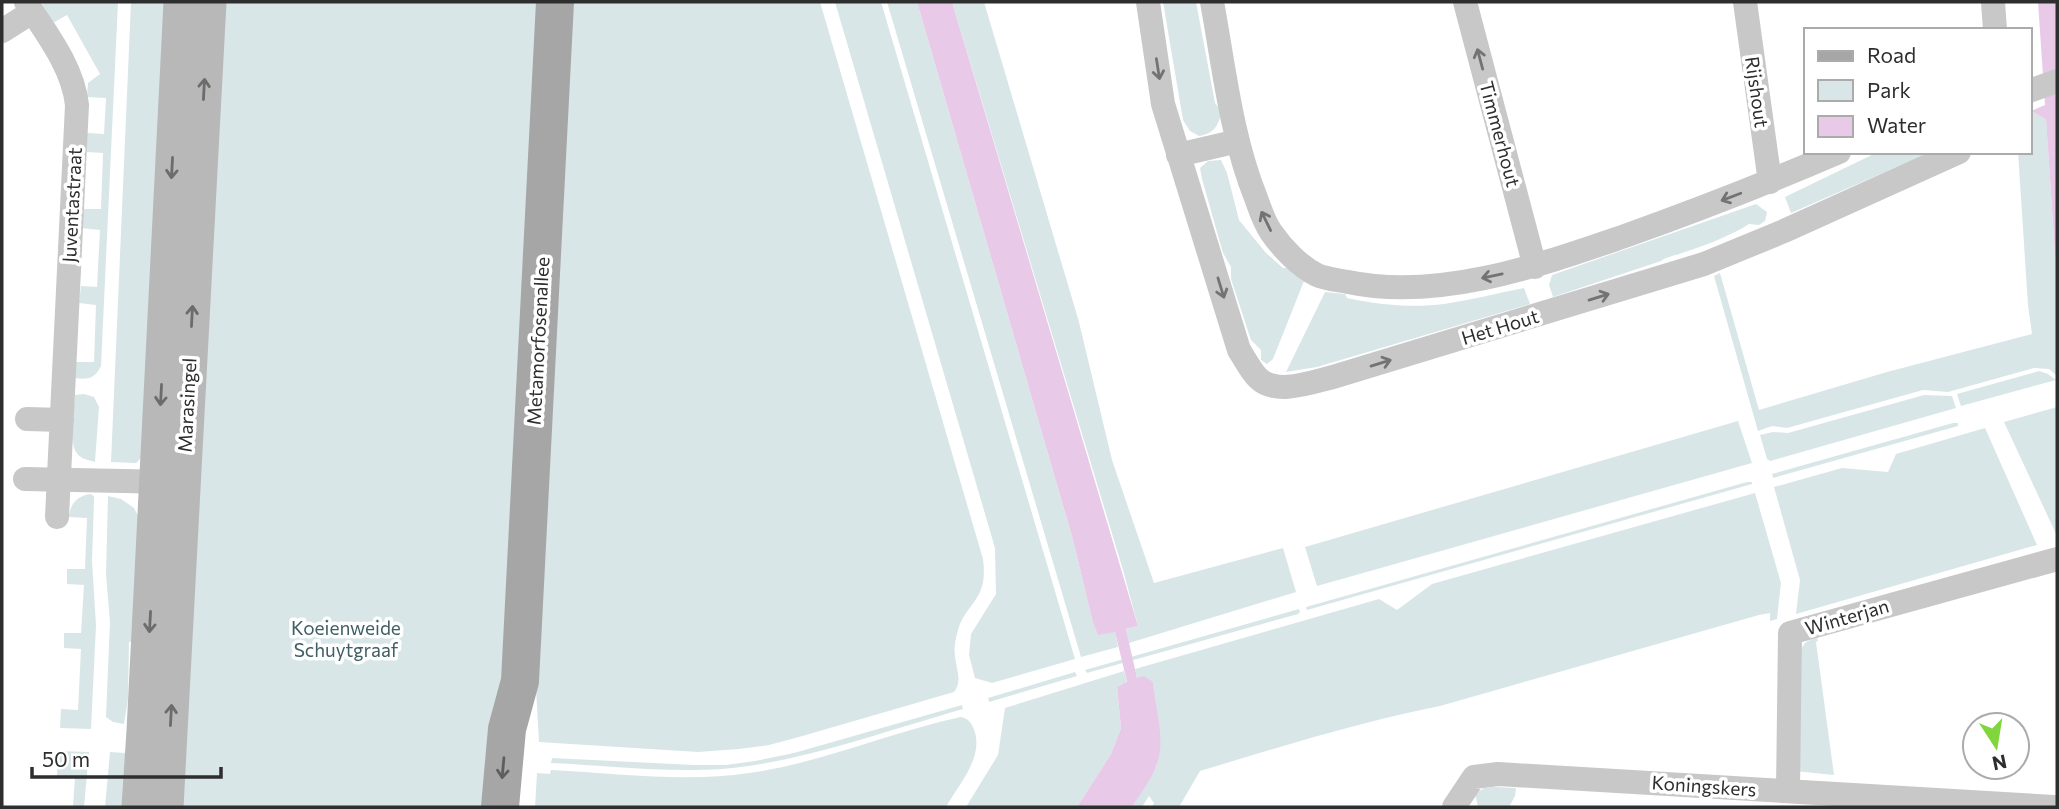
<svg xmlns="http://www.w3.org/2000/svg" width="2059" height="809" viewBox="0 0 2059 809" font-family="Commissioner,sans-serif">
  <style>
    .green { fill: #d9e6e7 }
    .water { fill: #e8cae8 }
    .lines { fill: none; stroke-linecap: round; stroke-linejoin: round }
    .street { stroke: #c8c8c8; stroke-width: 24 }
    .secondary { stroke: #b8b8b8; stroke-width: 35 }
    .primary { stroke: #a6a6a6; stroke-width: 38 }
    .oneway { stroke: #737373 }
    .oneway2 { stroke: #6c6c6c }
    .oneway3 { stroke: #5e5e5e }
    .labels { text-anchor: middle; stroke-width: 7; stroke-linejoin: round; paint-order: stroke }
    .street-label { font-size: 19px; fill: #2e2e2e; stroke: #fff }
    .park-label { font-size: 19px; fill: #3f5f65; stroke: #fff }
  </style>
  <rect width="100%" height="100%" fill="#fff"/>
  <path class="green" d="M41,2H118L101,366C95,378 89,380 75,378L76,362H94L96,305L79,303L81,286L97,287L100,230L81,228L82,209H101L103,153L86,152L87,133L104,134L106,98L87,97L88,83L100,74L67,15L53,23Z
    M131,2H170L150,449L136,463L111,462Z
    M216,2H540L509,648L490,807H175Z
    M569,2H820L983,559C989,603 964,602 957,634C955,641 954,649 955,656C956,669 963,681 954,692L799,737L769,745L739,749L698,752L539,742L536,689Z
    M835,2H881L1075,659L992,683L975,678L969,655L971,634L996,594L995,548Z
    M887,2H917L1073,540L1092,619L1115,631L1118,647L1081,657Z
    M952,2H984L1079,322L1112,460L1154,583L1283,548L1296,592L1129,643L1126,629L1138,626L1123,570Z
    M1163,2H1196L1215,103L1222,112C1217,127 1215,133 1199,136L1190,131L1183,120Z
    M2031,111L2046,118L2057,284V376L2049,369L2034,368L1948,392L1923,390L1787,428L1772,426L1758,431L1714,276L1720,273L1759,410L1887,372L2032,334L2028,305L2018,152H2029V115Z
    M1878,152H1931L1791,213L1785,197Z
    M1221,160L1227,173L1239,220L1266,253L1283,268H1290L1306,276L1273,359L1267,364L1261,360V350L1251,340L1231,279V267L1223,253L1202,179L1200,168L1208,161Z
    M1756,204L1767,212L1765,221L1759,225L1749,224C1731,236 1703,246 1682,253C1674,256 1668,256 1661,261L1553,297L1549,285L1552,275Z
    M1524,288L1530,304L1317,367L1286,372L1325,292L1345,294L1347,298C1378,305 1413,308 1444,304C1471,300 1498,293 1524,288Z
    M2039,371L2048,374L2056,380L1961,406L1957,394Z
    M84,394L94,397L99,407L95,462C88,460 80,459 76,452C69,440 74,408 75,395Z
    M1924,395L1952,396L1956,408L1770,461L1767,459L1760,435L1773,432L1788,433Z
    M2057,407V536L2004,422Z
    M1738,421L1752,463L1317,586L1305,547Z
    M1953,423H1958V426L1773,478L1772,474Z
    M1985,428L2037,545L1796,614L1800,580L1774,487L1842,468L1888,472L1896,454Z
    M1747,482H1752V484L1307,610L1306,607Z
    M1755,493L1781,583L1777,619L1770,621V613L1759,615L1440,706C1359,722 1280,747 1200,771L1179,807H1152L1154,803L1149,796L1142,807H1132L1157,765L1153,682L1137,678L1135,669L1379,599L1397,610L1432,584Z
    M90,494L94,496V501L92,561L96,625L91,729L60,728L61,709L78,710L81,649L64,648V633H81L84,585L67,584V569H85L87,518L69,517C70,504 77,496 90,494Z
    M108,496L121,499L134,508L145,530L142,641L129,642L128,699L124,724L113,722L106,717L110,622L106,574Z
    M1299,609L1300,612L1298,614L1087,673L1085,670Z
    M1817,637L1818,641L1816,642L1834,775L1795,771L1799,651L1806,642Z
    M1124,671L1127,683L1117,687L1121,728L1111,754L1077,807H966L998,755L1005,708Z
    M1075,672L1077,676L989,702L988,698Z
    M962,705L963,709C896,728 823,754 755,765C691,776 616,766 551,763L552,758L694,765H726L755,761L794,753Z
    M961,717C968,719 970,721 973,727C986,755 959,784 946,807H535L537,773L550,774L551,770C615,773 686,783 749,773C822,763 890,732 961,717Z
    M58,751L89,752L84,807H73L75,777L57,776Z
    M110,752L126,753L133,807H105Z
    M1494,787L1516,788L1515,796L1509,807H1478L1475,794L1484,788Z"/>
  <path class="water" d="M917,2H952L1138,626L1126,629L1137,678L1144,676L1153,682C1155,709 1166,738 1157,764C1152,779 1140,794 1132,807H1077L1111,754L1121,728L1117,687L1127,682L1115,632L1098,635L1092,619L1073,540Z
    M2038,2H2057V284L2046,119L2031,111L2045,105Z"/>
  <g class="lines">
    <path class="street" d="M26,2C46,33 73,67 77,105L57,517
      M1148,2L1163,104L1239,350C1245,359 1250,370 1258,378C1276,396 1312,382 1333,377L1704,264L1784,231L1959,152
      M1212,2C1224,67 1231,136 1256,198C1260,209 1264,222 1271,232C1282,248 1299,266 1317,275C1326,279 1338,280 1348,282C1439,301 1537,266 1622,237C1695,211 1767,183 1839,152
      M1465,2L1535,267
      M1745,2L1770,182
      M1993,2L1995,30
      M2,31L32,12
      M2029,91L2057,81
      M1178,155L1238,141
      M27,419L62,420
      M25,479L172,482
      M1788,791L1790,633L2057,559
      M1454,807L1474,777L1498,774L2054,807"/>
    <path class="secondary" d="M139,807L144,731L181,2
      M166,807L209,2"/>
    <path class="primary" d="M500,807L507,729L520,681L555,2"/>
  </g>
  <defs><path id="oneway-shaft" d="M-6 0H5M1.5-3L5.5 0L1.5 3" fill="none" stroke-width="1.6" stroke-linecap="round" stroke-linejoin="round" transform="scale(1.75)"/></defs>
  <g class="oneway">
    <use href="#oneway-shaft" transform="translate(1480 59) rotate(-105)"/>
    <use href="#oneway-shaft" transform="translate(1158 69) rotate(81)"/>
    <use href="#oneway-shaft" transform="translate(1731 197) rotate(159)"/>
    <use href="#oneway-shaft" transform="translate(1266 221) rotate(-116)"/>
    <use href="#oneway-shaft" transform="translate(1492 276) rotate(168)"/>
    <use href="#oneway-shaft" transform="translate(1221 288) rotate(73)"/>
    <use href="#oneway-shaft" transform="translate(1599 297) rotate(-17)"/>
    <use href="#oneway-shaft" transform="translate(1381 363) rotate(-17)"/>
  </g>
  <g class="oneway2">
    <use href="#oneway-shaft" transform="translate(204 89) rotate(-87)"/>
    <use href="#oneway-shaft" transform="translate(172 168) rotate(93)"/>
    <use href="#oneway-shaft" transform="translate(192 316) rotate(-87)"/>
    <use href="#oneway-shaft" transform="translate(161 395) rotate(93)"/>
    <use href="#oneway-shaft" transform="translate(150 622) rotate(93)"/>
    <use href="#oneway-shaft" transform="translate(171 715) rotate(-87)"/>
  </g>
  <use class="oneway3" href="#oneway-shaft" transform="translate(503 768) rotate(95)"/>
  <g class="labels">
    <g class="street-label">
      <text transform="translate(1757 92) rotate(82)" y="7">Rijshout</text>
      <text transform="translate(1500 134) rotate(75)" y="7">Timmerhout</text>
      <text transform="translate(72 205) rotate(-87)" y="7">Juventastraat</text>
      <text transform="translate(1500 327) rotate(-17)" y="7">Het Hout</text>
      <text transform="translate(538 341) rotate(-87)" y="7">Metamorfosenallee</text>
      <text transform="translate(187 405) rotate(-87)" y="7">Marasingel</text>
      <text transform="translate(1847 617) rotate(-16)" y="7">Winterjan</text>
      <text transform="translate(1704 786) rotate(4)" y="7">Koningskers</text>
    </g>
    <g class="park-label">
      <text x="346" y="635">Koeienweide<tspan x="346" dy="22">Schuytgraaf</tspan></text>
    </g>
  </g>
  <rect width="2059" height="809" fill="none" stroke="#2e2e2e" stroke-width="7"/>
  <rect x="1804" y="28" width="228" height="126" fill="#ffffff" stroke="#ababab" stroke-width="2"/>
  <rect x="1818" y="51" width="35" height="10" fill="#a6a6a6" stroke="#ababab" stroke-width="2"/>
  <text x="1867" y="63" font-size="21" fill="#2e2e2e">Road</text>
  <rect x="1818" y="80" width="35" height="21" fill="#d9e6e7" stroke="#ababab" stroke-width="2"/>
  <text x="1867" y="98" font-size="21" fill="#2e2e2e">Park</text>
  <rect x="1818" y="116" width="35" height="21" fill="#e8cae8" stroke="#ababab" stroke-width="2"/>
  <text x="1867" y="133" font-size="21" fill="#2e2e2e">Water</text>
  <g transform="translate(1996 746) rotate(168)"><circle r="33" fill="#ffffff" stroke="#ababab" stroke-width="2"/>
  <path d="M0-5L12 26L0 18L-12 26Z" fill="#81d63e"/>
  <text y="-10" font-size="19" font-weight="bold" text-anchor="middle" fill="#2e2e2e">N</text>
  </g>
  <path d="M32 767v10h189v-10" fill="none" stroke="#2e2e2e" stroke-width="3.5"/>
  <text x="42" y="767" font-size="21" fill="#2e2e2e" stroke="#ffffff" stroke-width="5" paint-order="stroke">50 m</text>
</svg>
